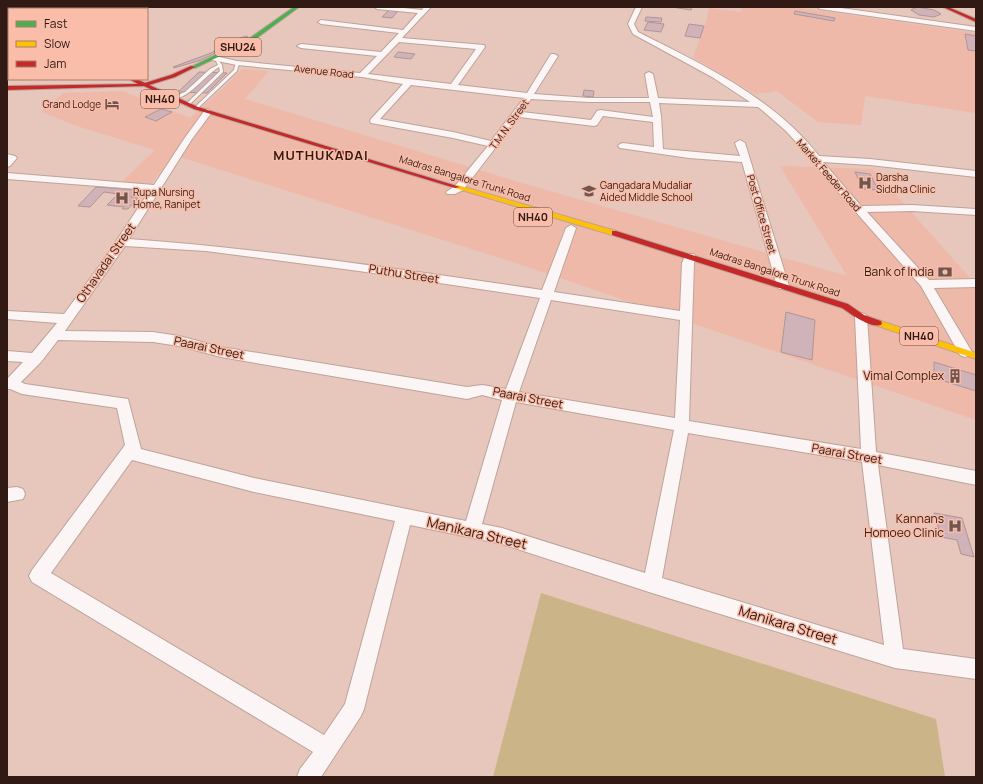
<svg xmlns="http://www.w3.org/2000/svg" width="983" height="784" viewBox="0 0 983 784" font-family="Manrope,sans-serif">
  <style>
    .built { fill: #eeb9a8 }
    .green { fill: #cbb487 }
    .building { fill: #d0b3b8; stroke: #ae9697 }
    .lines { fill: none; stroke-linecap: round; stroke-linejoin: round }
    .lane-casing { stroke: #bda39b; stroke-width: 2 }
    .street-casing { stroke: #bda39b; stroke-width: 2 }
    .fast-casing { stroke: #bda39b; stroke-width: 2 }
    .slow-casing { stroke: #bda39b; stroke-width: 2 }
    .jam-casing { stroke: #bda39b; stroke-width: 2 }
    .path { stroke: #d6cbc8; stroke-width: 1.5; stroke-dasharray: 1.5 1.5; stroke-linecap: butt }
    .lane { fill: #fbf6f5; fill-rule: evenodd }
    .street { fill: #fbf6f5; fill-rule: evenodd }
    .fast { fill: #4caf50; fill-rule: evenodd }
    .slow { fill: #ffc107; fill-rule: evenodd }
    .jam { fill: #c62828; fill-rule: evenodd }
    .labels { text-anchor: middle; stroke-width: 3; stroke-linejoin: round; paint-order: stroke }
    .far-street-label { font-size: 10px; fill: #301a13; stroke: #f9bda9 }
    .far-poi-label { font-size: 10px; fill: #301a13; stroke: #f9bda9; text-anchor: start }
    .shield { fill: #f9bda9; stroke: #6c4b40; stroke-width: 1 }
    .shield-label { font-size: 11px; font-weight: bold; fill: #301a13 }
    .street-label { font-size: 12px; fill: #301a13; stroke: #f9bda9 }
    .poi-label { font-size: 12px; fill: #301a13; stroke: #f9bda9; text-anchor: end }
    .far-district-label { font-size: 13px; font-weight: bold; letter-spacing: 1px; fill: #301a13; stroke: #f9bda9 }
    .near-street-label { font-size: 14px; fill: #301a13; stroke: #f9bda9 }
  </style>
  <rect width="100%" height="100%" fill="#e7c6bb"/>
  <path class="built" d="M741,7H794L976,33V113L865,96L861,125L818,122L777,91L756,94L693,58L707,19L709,8L741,12Z
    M242,69L269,71L245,99L532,186L847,276L780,166L873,169L976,285V420L519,264L174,155L151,184L122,182L155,150L77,126L41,112L63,93L123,91L190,118L222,89Z"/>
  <path class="green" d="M541,593L936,719L945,777H493Z"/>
  <path class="building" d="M672,7H692L691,10Z
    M917,7L934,10L941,14L934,17L919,15L911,10Z
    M389,10L395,11H398L392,18L382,17Z
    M795,11L835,18L834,21L794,14Z
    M646,17L662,18L661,22L645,21Z
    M648,22L664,24L661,32L644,30Z
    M689,24L704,26L700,38L685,36Z
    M965,34L976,36V51L968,50Z
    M246,36L248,37L201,60L174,68L173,67L211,53L229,42Z
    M398,52L415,54L411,59L394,57Z
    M199,72L227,73L207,93L178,92Z
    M584,90L594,91L593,97L583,96Z
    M161,109L172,112L156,121L145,117Z
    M855,172L870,174L878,190L863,189Z
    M96,187L137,190L131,197L138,198L128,209H122L124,207L107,205L118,194L104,192L90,207L78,206Z
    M786,312L815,320L812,360L781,352Z
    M934,362L976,375V391L934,378Z
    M934,513L962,518L974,557L961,554L957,540L941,537Z"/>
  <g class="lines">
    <defs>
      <path id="lane" d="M214,57H216L222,65L223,72L188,106L185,105L220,71L219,67C204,76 190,98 173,99V97L185,92L210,69L218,65Z
        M236,62L239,63L237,71L197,109H195V107L234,70Z"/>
      <path id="street" d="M374,7H395L422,10L424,7H431L402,38L484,45L485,47L458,85L527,93L551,54H554L558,56L534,94L589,98H649L645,74L649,72L653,74L658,98L750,102L712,77L633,34L628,24L636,7H642L634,24L638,32C702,64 774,98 819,156L870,159L976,171V177L870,165L823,162L861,206L912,205L976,209V215L912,211L867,212L929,280L976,279V287L934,288L972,352L970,355L965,357L960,355L921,286L825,177L806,153L786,131L763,111L758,107L659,103L661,116L663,149L740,156L735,143L740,140L745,143L789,286L787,289H779L777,286L742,162L689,158L620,148L618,146L620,144L623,143L654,147L653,122L603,116L597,125L594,126L519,117L499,144L498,147H496L463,190L455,194H447L446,192L455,186L488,146L453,138L371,123L370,121L371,119L403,84L362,77L237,65L212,60L211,58L215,56L237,61L360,73L377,56L301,48L297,46L301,44L381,52L399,33L321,24L318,22L321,20L403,30L418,13L377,9ZM399,42L476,49L451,84L368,74ZM411,85L524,98L491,141L453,132L380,119ZM531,99L589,102H650L653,117L600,110L597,111L591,120L522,112Z
        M817,7H834L976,27V31L820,9Z
        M208,109L212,112L192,139L129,239C268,249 405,270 542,290L566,228L571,225L576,228L554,292L680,311L682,263L686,254H694L696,257L694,263L689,421L861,449L855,317L857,314L861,313L865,314L867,317L876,452L976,471V485L878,465L903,649L976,659V679L895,668L652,593L502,544L410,525L364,709L361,716L321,777H297L300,769L313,752L32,582L29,576L32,570L125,445L117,408L22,394L10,389H7V379L23,362L7,361V351L32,353L57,323L7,319V311L64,314L103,261L150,190L7,179V173L154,185L184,139L205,110ZM125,246L206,251L359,271L540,298L506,389L482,385L467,387L221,347L179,336L153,332L65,331ZM551,300L680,320L675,418L519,392ZM58,340L153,342L179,346L221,357L467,399L482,395L502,400L466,521L254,478L141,449L128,399L25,384L21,382L41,362ZM516,402L674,430L645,573L502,528L482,524ZM688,433L862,462L884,645L662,578ZM132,460L254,492L395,521L345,704L324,735L51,573Z
        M7,154L15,156L17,158L10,166L7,167Z
        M17,487L23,489L25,494L23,499L7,502V488Z"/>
      <path id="fast" d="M294,7H299L254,40L195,68L191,67L250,38Z
        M7,16H9V19H7Z"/>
      <path id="slow" d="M457,185L616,231L617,233L614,235H612L455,188L454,187Z
        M878,320L976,353V359L875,325L874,323Z"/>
      <path id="jam" d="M943,7H948L976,19V22Z
        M191,66L195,67L175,77L149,85L198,107L460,187L455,188L194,109L144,86L7,90V86L138,84L129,79H136L145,83L171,75Z
        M612,231H616L848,304L864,315L881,321L882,323L881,325C869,328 851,314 842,308L612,235Z"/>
    </defs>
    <use href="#lane" class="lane-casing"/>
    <use href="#street" class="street-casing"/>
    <use href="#fast" class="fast-casing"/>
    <use href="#slow" class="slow-casing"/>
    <use href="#jam" class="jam-casing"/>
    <path class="path" d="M756,156L801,158"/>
    <use href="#lane" class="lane"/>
    <use href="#street" class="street"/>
    <use href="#fast" class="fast"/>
    <use href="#slow" class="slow"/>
    <use href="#jam" class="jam"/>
  </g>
  <defs>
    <symbol id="hotel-bare" viewBox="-9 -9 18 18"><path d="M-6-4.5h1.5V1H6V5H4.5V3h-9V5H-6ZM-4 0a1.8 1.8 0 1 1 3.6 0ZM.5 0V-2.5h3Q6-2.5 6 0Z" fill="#70564e" stroke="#f9bda9" stroke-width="2.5" paint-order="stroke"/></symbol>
    <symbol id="hospital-bare" viewBox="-9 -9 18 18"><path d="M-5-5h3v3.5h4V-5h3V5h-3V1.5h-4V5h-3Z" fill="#70564e" stroke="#f9bda9" stroke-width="2.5" paint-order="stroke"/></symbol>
    <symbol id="school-bare" viewBox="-9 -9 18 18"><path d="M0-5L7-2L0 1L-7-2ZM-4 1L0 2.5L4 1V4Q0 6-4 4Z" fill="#70564e" stroke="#f9bda9" stroke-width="2.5" paint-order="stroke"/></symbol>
    <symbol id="bank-bare" viewBox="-9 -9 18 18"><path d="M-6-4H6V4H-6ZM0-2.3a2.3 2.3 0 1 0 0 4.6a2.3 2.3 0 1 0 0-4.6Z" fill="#70564e" stroke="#f9bda9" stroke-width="2.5" paint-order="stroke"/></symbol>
    <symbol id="building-bare" viewBox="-9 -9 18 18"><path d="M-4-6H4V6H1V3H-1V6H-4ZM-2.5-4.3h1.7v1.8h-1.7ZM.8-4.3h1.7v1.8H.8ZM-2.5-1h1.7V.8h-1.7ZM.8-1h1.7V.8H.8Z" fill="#70564e" stroke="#f9bda9" stroke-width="2.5" paint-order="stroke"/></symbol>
  </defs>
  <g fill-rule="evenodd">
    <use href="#hotel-bare" x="102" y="94" width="20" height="20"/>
    <use href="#hospital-bare" x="855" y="173" width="20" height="20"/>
    <use href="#school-bare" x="579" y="181" width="20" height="20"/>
    <use href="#hospital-bare" x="112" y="188" width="20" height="20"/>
    <use href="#bank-bare" x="935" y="262" width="20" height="20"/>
    <use href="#building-bare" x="945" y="366" width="20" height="20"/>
    <use href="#hospital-bare" x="945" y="516" width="20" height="20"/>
  </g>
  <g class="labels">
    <g class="far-street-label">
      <text transform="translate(324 71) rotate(6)" y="4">Avenue Road</text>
      <text transform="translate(509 124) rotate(-54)" y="4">T.M.N. Street</text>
      <text transform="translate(829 175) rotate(49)" y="4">Market Feeder Road</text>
      <text transform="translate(465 178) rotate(17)" y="4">Madras Bangalore Trunk Road</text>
      <text transform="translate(762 214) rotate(74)" y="4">Post Office Street</text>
      <text transform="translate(775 272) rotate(18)" y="4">Madras Bangalore Trunk Road</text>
    </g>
    <g class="far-poi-label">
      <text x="101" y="108" text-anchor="end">Grand Lodge</text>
      <text x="876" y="181">Darsha<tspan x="876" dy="12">Siddha Clinic</tspan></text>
      <text x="600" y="189">Gangadara Mudaliar<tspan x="600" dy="12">Aided Middle School</tspan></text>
      <text x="133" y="196">Rupa Nursing<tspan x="133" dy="12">Home, Ranipet</tspan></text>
    </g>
    <g class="shield">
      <rect x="215" y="38" width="46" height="18" rx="3"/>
      <rect x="141" y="90" width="38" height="18" rx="3"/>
      <rect x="514" y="208" width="38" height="18" rx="3"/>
      <rect x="900" y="327" width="38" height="18" rx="3"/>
    </g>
    <g class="shield-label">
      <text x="238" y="51">SHU24</text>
      <text x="160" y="103">NH40</text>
      <text x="533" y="221">NH40</text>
      <text x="919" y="340">NH40</text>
    </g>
    <g class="street-label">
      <text transform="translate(106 263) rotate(-55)" y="4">Othavadai Street</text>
      <text transform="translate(404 274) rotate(9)" y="4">Puthu Street</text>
      <text transform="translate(209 348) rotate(12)" y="4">Paarai Street</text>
      <text transform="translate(528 398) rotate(11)" y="4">Paarai Street</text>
      <text transform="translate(847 454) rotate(10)" y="4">Paarai Street</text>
    </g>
    <g class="poi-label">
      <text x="934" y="276">Bank of India</text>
      <text x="944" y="380">Vimal Complex</text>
      <text x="944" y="523">Kannans<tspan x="944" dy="14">Homoeo Clinic</tspan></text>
    </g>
    <g class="far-district-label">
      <text x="321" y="160">MUTHUKADAI</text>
    </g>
    <g class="near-street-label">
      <text transform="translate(477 533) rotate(13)" y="5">Manikara Street</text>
      <text transform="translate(788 625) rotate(17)" y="5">Manikara Street</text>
    </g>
  </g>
  <rect width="983" height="784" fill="none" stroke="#301a13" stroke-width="16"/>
  <rect x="8" y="8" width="140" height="72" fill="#f9bda9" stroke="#a97c6d"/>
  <rect x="16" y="21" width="20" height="6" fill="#4caf50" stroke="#a97c6d"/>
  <text x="44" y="28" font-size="12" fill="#301a13">Fast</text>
  <rect x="16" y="41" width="20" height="6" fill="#ffc107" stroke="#a97c6d"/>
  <text x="44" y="48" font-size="12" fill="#301a13">Slow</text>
  <rect x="16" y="61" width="20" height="6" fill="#c62828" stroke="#a97c6d"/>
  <text x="44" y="68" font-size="12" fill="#301a13">Jam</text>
</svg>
